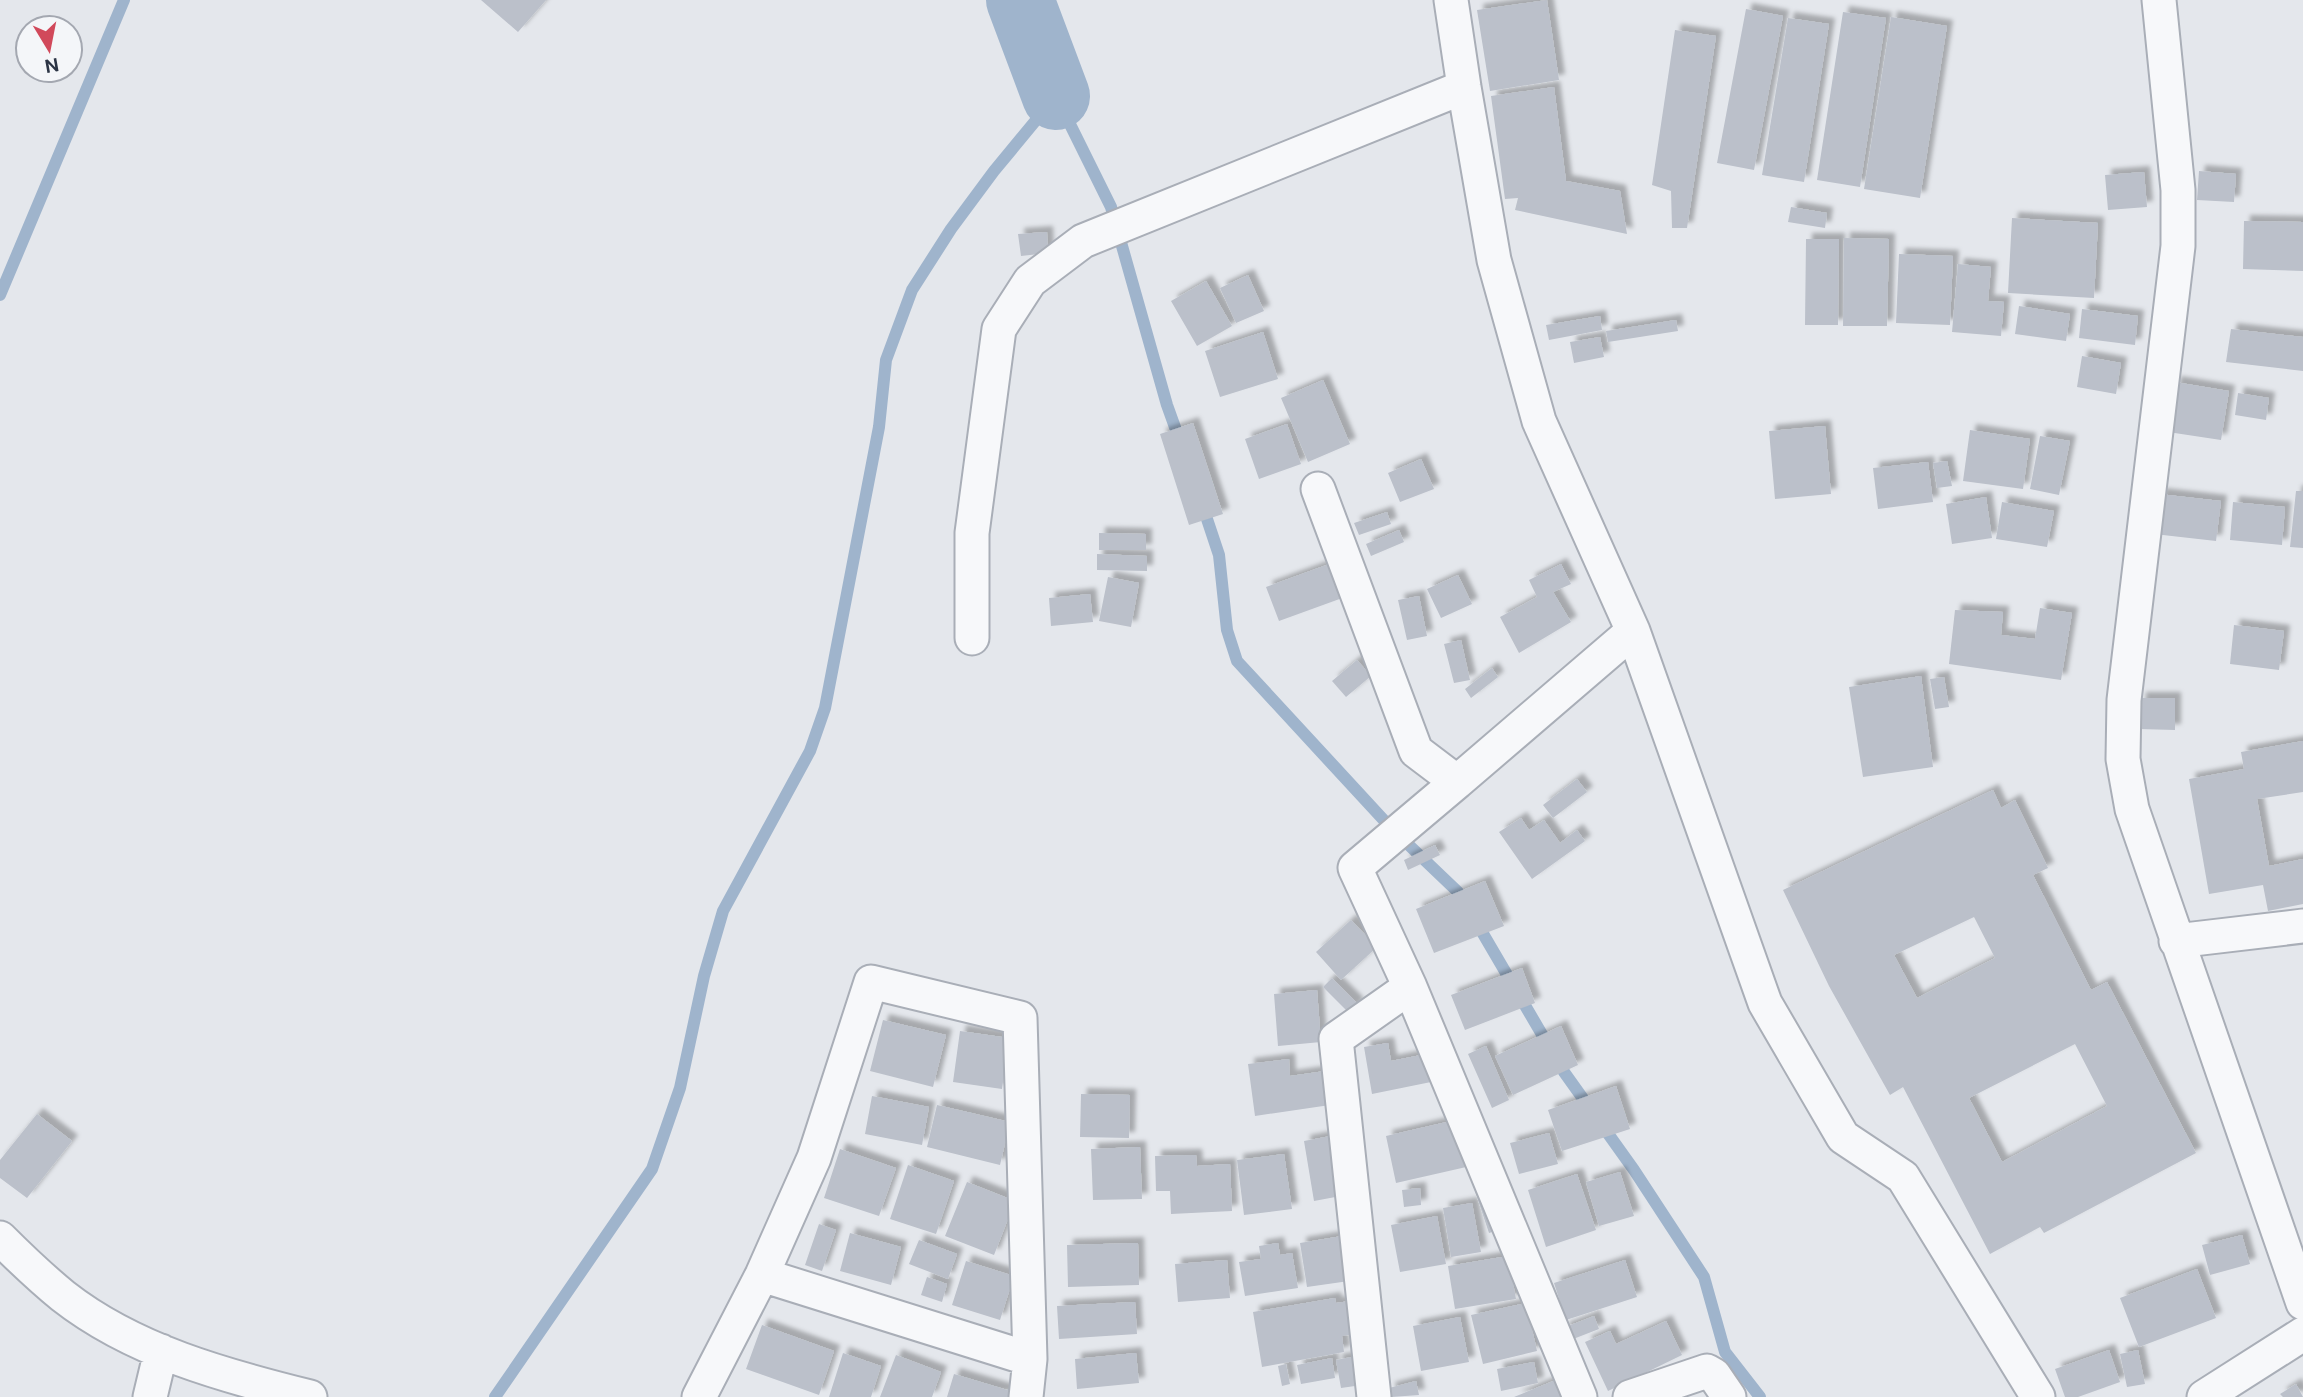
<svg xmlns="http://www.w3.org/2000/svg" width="2303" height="1397" viewBox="0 0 2303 1397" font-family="'DM Sans',sans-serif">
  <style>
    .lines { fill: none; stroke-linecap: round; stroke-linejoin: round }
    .stream { stroke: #9fb4cc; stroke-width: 12 }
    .river { stroke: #9fb4cc; stroke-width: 68 }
    .building { fill: #bbc0ca; fill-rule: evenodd; filter: url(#shadow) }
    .minor-casing { stroke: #a9aeb7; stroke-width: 37 }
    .minor { stroke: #f7f8fa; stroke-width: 33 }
  </style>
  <defs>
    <filter id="shadow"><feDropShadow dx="6" dy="-6" stdDeviation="2" flood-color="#0004"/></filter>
  </defs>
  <rect width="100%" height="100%" fill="#e4e7ec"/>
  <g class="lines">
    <path class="stream" d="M0,295L124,0
      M1202,504L1219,555L1227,630L1237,661L1392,829L1458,892L1465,905
      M1475,920L1564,1072L1634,1170L1704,1277L1725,1352L1760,1397
      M495,1397L652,1169L680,1088L704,976L723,911L810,751L825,708L879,427L886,360L912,290L951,229L994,171L1056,96L1111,207L1167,405L1181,444"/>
    <path class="river" d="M1020,0L1056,96"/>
  </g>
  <path class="building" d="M481,0H546L518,32Z
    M1547,0L1559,80L1490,91L1477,10Z
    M1746,9L1783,16L1754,170L1717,163Z
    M1843,12L1886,18L1860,187L1817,180Z
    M1891,17L1947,26L1920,198L1864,189Z
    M1788,18L1829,24L1804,182L1762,175Z
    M1675,30L1716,36L1687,228H1672L1671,191L1652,185Z
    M1554,87L1566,181L1620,191L1627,234L1515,210L1518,198L1505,199L1491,96Z
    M2199,171L2236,174L2234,202L2197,200Z
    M2144,172L2147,207L2108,210L2105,175Z
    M1791,207L1827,213L1825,228L1788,222Z
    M2012,218L2098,223L2094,298L2008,293Z
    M2244,221L2303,222V271L2243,269Z
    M1047,232L1048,253L1021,256L1018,234Z
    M1844,238L1889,239L1887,326H1843Z
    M1806,239H1839L1838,325H1805Z
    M1899,254L1953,256L1950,325L1896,323Z
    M1958,264L1991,267L1988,301L2004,302L2001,336L1952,332Z
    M1248,275L1264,311L1236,323L1220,288Z
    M1206,281L1232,326L1197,346L1171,301Z
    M2019,306L2070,314L2066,341L2015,334Z
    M2082,309L2138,316L2135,345L2079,338Z
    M1600,316L1602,330L1549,340L1546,325Z
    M1676,320L1678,331L1608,342L1606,331Z
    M2231,329L2303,337V371L2226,362Z
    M1263,332L1278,379L1220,397L1205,351Z
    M1600,337L1604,357L1574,363L1570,342Z
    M2082,356L2121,363L2116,394L2077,387Z
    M1323,380L1350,444L1308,462L1281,398Z
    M2175,382L2229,391L2221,440L2168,432Z
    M2238,393L2269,398L2266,420L2235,415Z
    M1193,423L1223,514L1189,525L1160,434Z
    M1287,424L1301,464L1259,479L1245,439Z
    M1825,426L1831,494L1775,499L1769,431Z
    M1970,430L2030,439L2023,489L1963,481Z
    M2040,436L2070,441L2059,495L2030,489Z
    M1421,459L1434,489L1400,502L1388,473Z
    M1947,461L1952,486L1937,488L1933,463Z
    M1928,462L1933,502L1878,509L1873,468Z
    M2296,491H2303V548L2290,547Z
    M2159,494L2221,501L2216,541L2154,534Z
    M1986,497L1992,538L1952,544L1946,504Z
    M2002,502L2054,511L2047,547L1996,539Z
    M2233,502L2285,507L2282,545L2230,540Z
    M1387,512L1391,524L1359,535L1354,523Z
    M1399,530L1404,542L1371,556L1366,544Z
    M1099,533L1146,534V550H1099Z
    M1097,554L1147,556V571L1097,570Z
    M1332,563L1345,597L1279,621L1266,587Z
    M1561,564L1571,584L1553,592L1571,622L1519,653L1500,617L1537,597L1529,580Z
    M1458,575L1472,604L1441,618L1427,589Z
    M1108,577L1139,583L1131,627L1099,621Z
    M1090,594L1093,622L1051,626L1049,598Z
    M1419,596L1427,636L1407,640L1398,600Z
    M2040,608L2072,613L2061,680L1949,664L1955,610L2003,612L2001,635L2035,639Z
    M2234,625L2284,631L2279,670L2230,664Z
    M1461,640L1470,680L1454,683L1444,644Z
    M1357,660L1371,676L1346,697L1332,681Z
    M1492,668L1498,677L1471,698L1465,689Z
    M1921,676L1933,767L1863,777L1849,687Z
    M1944,677L1949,707L1935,709L1930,679Z
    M2140,698H2175V730L2139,729Z
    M2303,741V792L2257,799L2269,866L2303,859V904L2268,911L2263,885L2209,894L2189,779L2244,769L2241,752Z
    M1577,779L1587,792L1553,818L1543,805Z
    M1993,790L2001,808L2015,800L2048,868L2033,875L2091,990L2107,982L2196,1153L2044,1233L2040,1227L1990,1254L1903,1087L1890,1095L1829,986L1783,890ZM1974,917L1995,958L1917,998L1894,955ZM2075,1044L2107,1106L2002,1162L1969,1098Z
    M1521,818L1529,830L1544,820L1560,843L1577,830L1585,841L1532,879L1499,832Z
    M1435,845L1440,855L1408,870L1404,860Z
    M1485,881L1504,926L1434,953L1416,909Z
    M1351,920L1377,947L1341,980L1316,952Z
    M1522,968L1535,1003L1465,1030L1451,995Z
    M1332,978L1358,1004L1349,1013L1323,987Z
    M1317,990L1321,1042L1278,1046L1274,994Z
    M883,1020L946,1035L933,1087L870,1071Z
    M1561,1026L1578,1065L1513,1095L1495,1056Z
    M960,1031L1009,1038L1002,1089L953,1082Z
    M1388,1043L1391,1061L1426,1054L1431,1082L1372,1094L1364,1047Z
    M1486,1046L1509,1100L1492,1108L1468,1054Z
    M1289,1059L1290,1076L1325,1071L1330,1105L1255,1116L1248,1064Z
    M1616,1086L1630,1129L1562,1151L1548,1110Z
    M1081,1094L1130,1095L1129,1138L1080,1137Z
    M872,1096L929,1107L922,1145L865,1134Z
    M937,1105L1010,1122L1000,1165L927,1147Z
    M37,1114L72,1141L27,1198L0,1178V1160Z
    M1464,1118L1475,1165L1396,1183L1386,1136Z
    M1549,1133L1558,1164L1519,1174L1510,1143Z
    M1336,1135L1346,1195L1314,1201L1304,1141Z
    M1140,1147L1142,1199L1093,1200L1091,1149Z
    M840,1149L896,1168L879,1216L824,1198Z
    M1284,1154L1292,1209L1244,1215L1237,1160Z
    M1196,1155L1197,1166L1230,1164L1232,1211L1171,1214L1170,1191H1156L1155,1156Z
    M908,1165L954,1181L936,1234L890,1219Z
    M1620,1172L1634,1216L1599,1226L1586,1182Z
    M1577,1174L1596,1230L1546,1247L1528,1190Z
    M1487,1177L1505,1228L1489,1233L1472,1182Z
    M967,1182L1015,1201L994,1255L945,1236Z
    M1420,1188L1421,1205L1404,1207L1402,1190Z
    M1472,1203L1481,1252L1451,1257L1443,1208Z
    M1437,1216L1446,1264L1400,1272L1391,1225Z
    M819,1224L836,1230L822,1271L805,1265Z
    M850,1233L901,1247L891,1285L840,1271Z
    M2242,1235L2250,1264L2210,1275L2202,1245Z
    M1342,1236L1349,1281L1307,1287L1300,1243Z
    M919,1240L957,1254L948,1279L909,1264Z
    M1138,1243L1139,1285L1068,1287L1067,1245Z
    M1278,1243L1280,1255L1292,1253L1298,1288L1245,1296L1239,1262L1261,1259L1259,1246Z
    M1508,1256L1516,1299L1455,1309L1448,1266Z
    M1227,1260L1230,1298L1178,1302L1175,1264Z
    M1625,1260L1637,1297L1566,1320L1554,1283Z
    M966,1261L1014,1276L1000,1320L952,1305Z
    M2197,1269L2216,1318L2139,1347L2120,1298Z
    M927,1277L947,1284L942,1302L921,1295Z
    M1335,1298L1336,1303L1350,1301L1355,1334L1342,1336L1344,1352L1262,1367L1253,1312Z
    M1135,1302L1137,1334L1059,1339L1057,1306Z
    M1526,1303L1537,1351L1483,1364L1471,1315Z
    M1594,1316L1599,1329L1568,1341L1563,1328Z
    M1460,1317L1469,1362L1421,1371L1413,1326Z
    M1666,1321L1682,1355L1608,1391L1585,1342L1610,1331L1616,1344Z
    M762,1325L834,1351L819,1395L746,1369Z
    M2109,1350L2120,1382L2078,1397H2065L2055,1369Z
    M2138,1350L2145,1384L2127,1387L2120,1354Z
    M843,1353L881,1366L871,1397H829Z
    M1136,1353L1139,1383L1077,1389L1075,1359Z
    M896,1355L941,1372L932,1397H880Z
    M1357,1356L1362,1385L1341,1388L1336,1360Z
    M1332,1358L1335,1378L1301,1384L1297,1365Z
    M1534,1362L1538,1383L1501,1391L1497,1369Z
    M1286,1364L1290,1384L1282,1386L1278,1366Z
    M954,1374L1014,1392L1012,1397H947Z
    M1563,1377L1569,1393L1561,1397H1514Z
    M1416,1381L1419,1395L1391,1397L1389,1388Z
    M2296,1384L2303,1397H2283L2280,1394Z"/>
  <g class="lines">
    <defs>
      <path id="minor" d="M1451,0L1464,87L1494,260L1539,421L1633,631L1765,1003L1843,1137L1903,1177L2038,1397
        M2159,0L2178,190V246L2124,700L2123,759L2132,809L2303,1303
        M1318,489L1416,751L1457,782L1633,631
        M972,638V533L999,329L1030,281L1083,241L1464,87
        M1457,782L1355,868L1410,987L1580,1397
        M2176,941L2303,926
        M0,1238C20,1258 41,1278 63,1296C133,1351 225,1376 310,1397
        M762,1275L1030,1359
        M150,1397L161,1351
        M699,1397L762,1275L814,1158L871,982L1020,1018L1030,1359L1026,1397
        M1374,1397L1336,1039L1410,987
        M1630,1397L1707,1371L1714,1375L1729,1397
        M2204,1397L2303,1334"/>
    </defs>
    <use href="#minor" class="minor-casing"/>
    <use href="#minor" class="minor"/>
  </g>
  <g transform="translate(49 49) rotate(170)"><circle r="33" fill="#f4f6f9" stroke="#a4a8b1" stroke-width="2"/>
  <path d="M0-5L12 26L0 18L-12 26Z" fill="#d1495b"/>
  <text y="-10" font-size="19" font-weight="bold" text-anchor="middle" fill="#2b3445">N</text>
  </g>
</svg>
